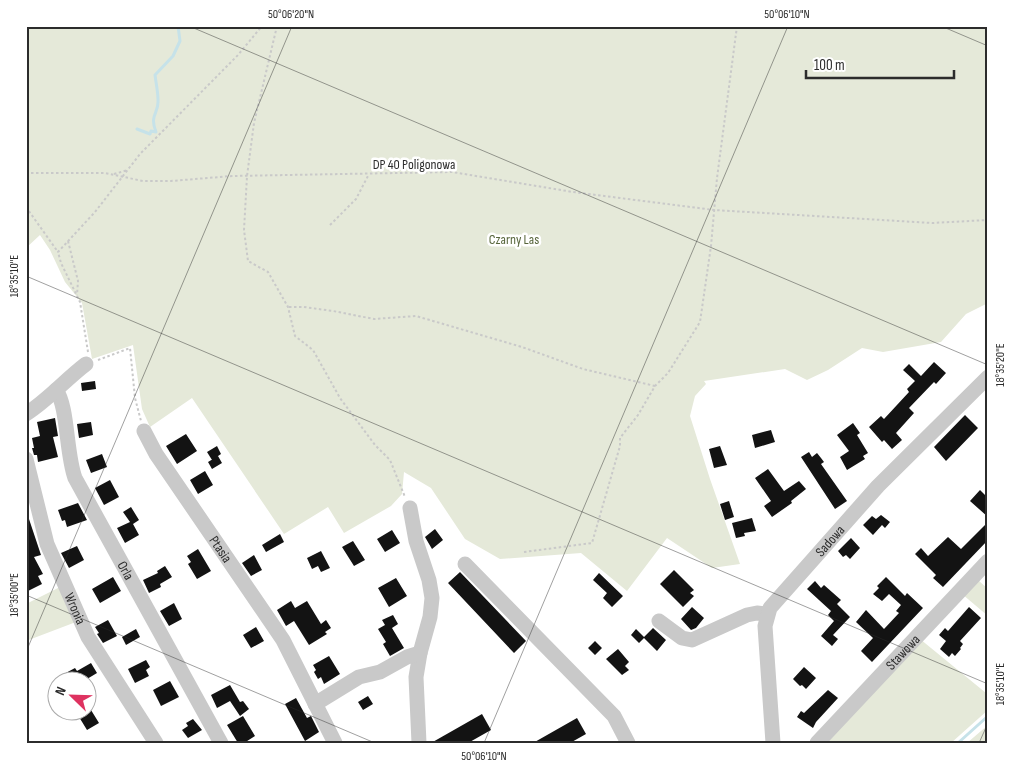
<svg xmlns="http://www.w3.org/2000/svg" width="1014" height="769" viewBox="0 0 1014 769" font-family="'Sofia Sans Condensed',sans-serif">
  <style>
    .green { fill: #e5e9d9 }
    .lines { fill: none; stroke-linecap: round; stroke-linejoin: round }
    .stream { stroke: #c6e2e9; stroke-width: 3 }
    .building { fill: #131313 }
    .path { stroke: #c9c9c9; stroke-width: 2; stroke-dasharray: 2.5 2.5; stroke-linecap: butt }
    .minor { stroke: #c9c9c9; stroke-width: 15 }
    .ticks { fill: none; stroke: #2c2c2c; stroke-width: 1; stroke-opacity: 0.45 }
    .labels { text-anchor: middle; stroke-width: 5; stroke-linejoin: round; paint-order: stroke }
    .street-label { font-size: 14px; fill: #2c2c2c; stroke: #fff }
    .park-label { font-size: 14px; fill: #57653b; stroke: #fff }
    .neatline { fill: none; stroke: #2c2c2c; stroke-width: 2 }
    .ticks-label { font-size: 12px; text-anchor: middle; fill: #2c2c2c }
  </style>
  <rect width="100%" height="100%" fill="#fff"/>
  <path class="green" d="M26,26H988V303L966,314L941,342L883,352L862,348L828,370L807,380L785,369L704,381L706,384L695,396L690,416L710,479L740,564L712,568L667,538L627,591L581,553L500,559L465,539L431,488L404,472L402,494L391,506L344,533L328,507L284,534L192,398L150,427L142,409L133,345L92,359L82,303L65,282L50,250L40,235L26,248Z
    M978,580L988,589V616L962,594Z
    M62,586L76,622L26,641V604Z
    M920,639L986,693L988,692V710L951,743H823Z
    M988,725V743H967Z"/>
  <g class="lines">
    <path class="stream" d="M137,129L150,134L151,131L156,132C149,114 159,114 158,100C158,92 156,83 155,75L173,56L180,41L178,26
      M958,743L988,716"/>
  </g>
  <path class="building" d="M934,362L946,373L936,384L934,382L909,408L914,413L896,433L902,440L892,449L884,440L882,442L869,427L881,416L884,419L909,392L907,389L915,381L903,370L909,364L921,376Z
    M95,381L96,389L82,391L81,383Z
    M965,415L978,428L946,461L934,447Z
    M55,418L58,436L53,437L58,457L38,462L37,455H34L32,448H34L32,438L40,436L37,422Z
    M91,422L93,435L79,438L77,424Z
    M853,423L860,433L857,435L868,453L863,456L865,459L847,470L840,457L849,451L837,435Z
    M771,430L775,442L755,448L752,435Z
    M186,434L197,451L177,464L166,446Z
    M217,446L221,454L212,460L207,452Z
    M720,446L727,465L714,468L709,449Z
    M809,452L812,457L817,453L821,458L824,462L821,464L847,501L835,509L801,457Z
    M102,454L107,467L91,473L86,460Z
    M218,456L222,463L212,469L208,462Z
    M768,469L784,491L799,481L806,489L791,501L792,503L772,517L764,506L771,501L755,478Z
    M205,471L213,485L198,494L190,480Z
    M110,480L119,497L104,505L95,488Z
    M980,490L988,498V517L970,501Z
    M729,501L734,517L725,520L720,504Z
    M78,503L87,520L67,527L65,520L62,521L58,510Z
    M131,507L139,520L133,524L139,535L125,543L117,528L130,522L123,512Z
    M881,515L890,522L885,528L882,525L873,535L863,525L872,516L876,519Z
    M26,516H28L41,555L34,557L43,574L38,576L42,584L26,592Z
    M752,518L756,531L744,533L745,536L736,538L732,523Z
    M988,522V540L943,587L933,578L936,575L915,554L921,548L928,556L948,537L961,549Z
    M435,529L443,540L432,549L425,537Z
    M392,530L400,543L385,552L377,539Z
    M280,534L284,542L266,552L262,545Z
    M851,538L860,548L850,559L846,555L843,557L838,551Z
    M353,541L365,560L354,566L342,547Z
    M77,546L84,560L69,568L61,553Z
    M198,549L211,571L197,579L188,564L191,562L187,556Z
    M321,551L330,568L321,572L318,566L312,569L307,558Z
    M254,555L262,570L251,576L242,563Z
    M165,566L172,577L160,584L161,587L149,593L143,580L158,573L157,571Z
    M674,570L694,590L690,593L694,596L683,607L660,584Z
    M460,572L526,641L514,653L448,583Z
    M599,573L623,596L612,607L603,598L607,593L593,580Z
    M113,577L121,591L100,603L92,589Z
    M886,577L905,596L907,593L923,608L872,662L861,651L873,638L856,622L866,610L884,629L899,613L896,611L901,605L889,594L882,601L873,594L879,588L877,586Z
    M396,578L407,596L389,607L378,588Z
    M815,581L821,588L824,585L841,600L837,604L850,617L833,635L838,639L832,646L821,636L834,621L828,615L831,611L807,589Z
    M291,601L295,608L307,601L321,624L326,620L331,628L325,632L327,634L309,645L294,621L286,626L277,610Z
    M174,603L182,619L169,626L160,611Z
    M692,607L704,618L696,628L691,630L681,619Z
    M969,607L981,618L960,641L963,644L960,648L961,649L955,656L952,653L949,657L940,649L946,641L939,635L945,628L948,631Z
    M393,615L398,624L392,628L404,648L390,656L383,644L386,642L378,629L385,625L382,620Z
    M108,620L117,636L103,643L97,634L99,633L95,627Z
    M256,627L264,641L251,648L243,635Z
    M653,628L666,640L657,651L644,638L639,643L631,635L636,629L644,637Z
    M136,629L140,637L126,645L122,637Z
    M595,641L602,648L595,655L588,648Z
    M618,649L629,662L625,666L629,670L622,675L606,659Z
    M329,656L340,674L324,684L321,677L318,679L314,672L316,670L313,665Z
    M146,660L150,667L146,670L149,676L135,683L128,669Z
    M91,663L97,673L82,682H66L62,675L75,668L77,671Z
    M804,667L816,678L806,689L802,685L800,686L793,679Z
    M170,681L179,697L161,706L153,690Z
    M230,685L240,702L243,701L249,709L240,716L230,701L217,708L211,695Z
    M828,690L838,698L816,722L813,728L797,717L801,711L804,713Z
    M368,696L373,704L363,710L358,702Z
    M296,698L307,718L311,716L319,732L305,741L285,704Z
    M91,710L99,723L87,730L76,712H88Z
    M482,714L491,730L468,743H431Z
    M243,716L255,736L244,743H238L227,725Z
    M577,718L586,734L570,743H533Z
    M193,719L202,730L188,738L182,730L188,726L186,723Z"/>
  <g class="lines">
    <path class="path" d="M277,26L254,123L247,176L244,230L248,261L268,272L288,307L295,336L313,350L340,398L375,445L390,460L405,497
      M26,173H105L143,181H171L232,176L452,172L573,192L714,210L932,223L988,220
      M114,174L128,170
      M26,207L58,252
      M330,225L356,199L369,174
      M68,241L78,281L77,295
      M289,307H304L333,311L374,319L416,316L522,347L583,369L655,386
      M88,352L80,302L61,263L58,252L95,212L140,154L238,55L262,26
      M98,360L130,348L135,398L141,421
      M524,552L592,543L620,446V438L638,415L655,386L668,373L700,322L711,246L717,178L737,26"/>
    <g class="minor">
      <path id="s1" d="M56,390C68,406 66,454 75,478L221,743"/>
      <path d="M26,414C48,400 65,380 86,364"/>
      <path id="s2" d="M144,431L156,454L283,640L335,743"/>
      <path id="s3" d="M26,459L47,544L88,637L156,743"/>
      <path d="M410,508L416,541L429,580L432,598L430,617L420,653L416,677L419,743"/>
      <path d="M465,564L614,716L628,743"/>
      <path d="M659,621L682,638L692,640L747,615L757,613L767,614"/>
      <path d="M315,704L359,677L380,672L407,657L420,653"/>
      <path id="s4" d="M773,743L765,626L770,608L878,486L988,377"/>
      <path id="s5" d="M817,743L988,561"/>
    </g>
  </g>
  <path class="ticks" d="M189,26L988,365M941,26L988,46M26,276L988,684M26,595L375,743M26,652L292,26M484,743L788,26M979,743L988,723"/>
  <g class="labels">
    <g class="street-label">
      <text x="414" y="169">DP 40 Poligonowa</text>
      <text dy="5" stroke="none"><textPath href="#s4" startOffset="226">Sadowa</textPath></text>
      <text dy="5" stroke="none"><textPath href="#s2" startOffset="141">Ptasia</textPath></text>
      <text dy="5" stroke="none"><textPath href="#s1" startOffset="196">Orla</textPath></text>
      <text dy="5" stroke="none"><textPath href="#s3" startOffset="158">Wronia</textPath></text>
      <text dy="5" stroke="none"><textPath href="#s5" startOffset="125">Stawowa</textPath></text>
    </g>
    <g class="park-label">
      <text x="514" y="244">Czarny Las</text>
    </g>
  </g>
  <rect width="1014" height="769" fill="none" stroke="#ffffff" stroke-width="55"/>
  <g transform="translate(72 696) rotate(293)"><circle r="24" fill="#ffffff" stroke="#ababab"/>
  <path d="M0-4L9 19L0 12L-9 19Z" fill="#de3260"/>
  <text y="-8" font-size="14" font-weight="bold" text-anchor="middle" fill="#2c2c2c">N</text>
  </g>
  <path d="M806 70v8h148v-8" fill="none" stroke="#2c2c2c" stroke-width="2.5"/>
  <text x="814" y="70" font-size="15" fill="#2c2c2c" stroke="#ffffff" stroke-width="4" paint-order="stroke">100 m</text>
  <rect x="28" y="28" width="958" height="714" class="neatline"/>
  <g class="ticks-label">
    <text x="291" y="18">50°06'20"N</text>
    <text x="787" y="18">50°06'10"N</text>
    <text transform="translate(14 276) rotate(-90)" y="4">18°35'10"E</text>
    <text transform="translate(1000 365) rotate(-90)" y="4">18°35'20"E</text>
    <text transform="translate(14 595) rotate(-90)" y="4">18°35'00"E</text>
    <text transform="translate(1000 684) rotate(-90)" y="4">18°35'10"E</text>
    <text x="484" y="760">50°06'10"N</text>
  </g>
</svg>
